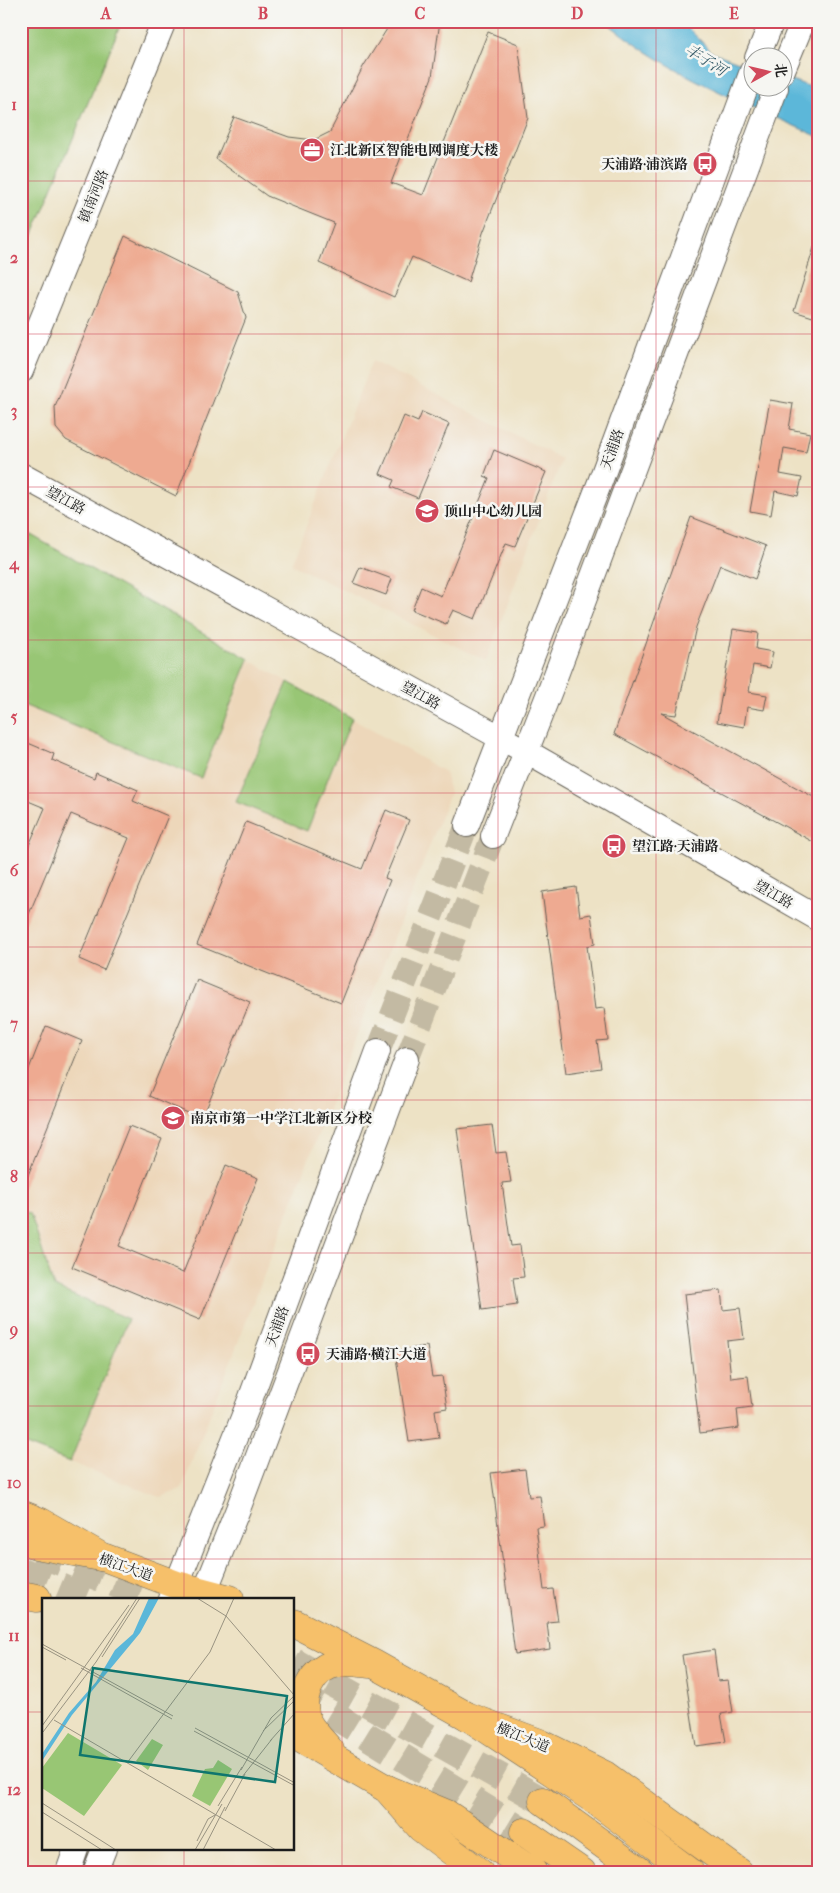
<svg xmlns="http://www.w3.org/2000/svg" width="840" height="1893" viewBox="0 0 840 1893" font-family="'IM FELL French Canon','Noto Serif SC',serif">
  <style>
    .built { fill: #edd7ba }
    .green { fill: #98c674; stroke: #5a7148 }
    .water { fill: #5bb7d9; stroke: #3c6a7a }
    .building { fill: #eeaa91 }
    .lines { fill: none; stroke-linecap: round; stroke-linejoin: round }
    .minor-tunnel { stroke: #c3baa3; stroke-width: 24; stroke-dasharray: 24 12; stroke-linecap: butt }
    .highway-tunnel { stroke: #c3baa3; stroke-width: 28; stroke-dasharray: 28 14; stroke-linecap: butt }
    .minor-casing { stroke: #656157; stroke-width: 26 }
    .major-casing { stroke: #656157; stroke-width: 29 }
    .highway-casing { stroke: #656157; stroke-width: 29 }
    .minor { stroke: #fff; stroke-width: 24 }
    .major { stroke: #f6c06b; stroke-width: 28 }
    .highway { stroke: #f6c06b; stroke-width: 28 }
    .grid { fill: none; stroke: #d1495b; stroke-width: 1; stroke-opacity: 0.55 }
    .labels { text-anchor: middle; stroke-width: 5; stroke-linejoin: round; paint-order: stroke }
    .poi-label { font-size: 14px; font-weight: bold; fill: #1c1c1c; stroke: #f6f6f2; text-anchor: start }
    .street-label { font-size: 14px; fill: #1c1c1c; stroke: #f6f6f2 }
    .water-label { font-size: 15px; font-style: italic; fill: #355a68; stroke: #f6f6f2 }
    .inset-road { fill: none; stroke: #999381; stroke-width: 1 }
    .view { fill: #0f766e; fill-opacity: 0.15; stroke: #0f766e; stroke-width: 2.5 }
    .inset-edge { fill: none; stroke: #1c1c1c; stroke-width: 2.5 }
    .neatline { fill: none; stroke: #d1495b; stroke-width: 2 }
    .grid-label { font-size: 16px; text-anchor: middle; font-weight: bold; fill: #d1495b }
  </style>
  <rect width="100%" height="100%" fill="#f6f6f2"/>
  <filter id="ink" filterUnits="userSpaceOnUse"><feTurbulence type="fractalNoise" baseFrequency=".02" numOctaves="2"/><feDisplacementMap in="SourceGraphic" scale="10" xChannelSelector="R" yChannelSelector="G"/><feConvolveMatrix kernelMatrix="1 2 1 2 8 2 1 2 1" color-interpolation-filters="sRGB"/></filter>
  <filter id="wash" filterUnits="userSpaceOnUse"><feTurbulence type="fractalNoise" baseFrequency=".0096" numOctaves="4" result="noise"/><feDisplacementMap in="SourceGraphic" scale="20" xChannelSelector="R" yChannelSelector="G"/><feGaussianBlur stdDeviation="1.12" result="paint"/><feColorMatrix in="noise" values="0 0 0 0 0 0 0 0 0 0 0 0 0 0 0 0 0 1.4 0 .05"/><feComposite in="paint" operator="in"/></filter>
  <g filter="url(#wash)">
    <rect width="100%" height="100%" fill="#ede2c5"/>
    <path class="built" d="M372,361L562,459L486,661L291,564Z
      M21,535H31L445,772L450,793L181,1490L160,1497L21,1443Z"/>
    <path class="green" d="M21,21H122L21,263Z
      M21,535H31L249,659L201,778L21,704Z
      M288,682L352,718L307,831L236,802Z
      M21,1211L30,1213L54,1287L128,1319L70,1462L21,1443Z"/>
    <path class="water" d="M605,21H681L712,52L752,67V88H782L783,77L819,90V137C745,103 668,74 605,21Z"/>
    <g id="blocks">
      <path class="building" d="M392,21H440L432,77L391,183L423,195L488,32L518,44L528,118L483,233L468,282L412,257L394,297L319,263L334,223L267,196L216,159L234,117L289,137L314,140L330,132L363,67Z
        M125,236L238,292L246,318L176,496L66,440L56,428L55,407Z
        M816,241L819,242V319L794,311Z
        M770,400L793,404L789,429L810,433L806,452L784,448L780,474L802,478L798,496L775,491L771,515L750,511Z
        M422,412L449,424L418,498L391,487L394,480L380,474L404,416L418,422Z
        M494,450L546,472L515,546L506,543L475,619L453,610L446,624L412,610L421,587L441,596L489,478L484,476Z
        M691,517L766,546L755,579L720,565L696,627L676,715L661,713L819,800V845L614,734Z
        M360,567L392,579L386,595L353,583Z
        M733,629L758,633L756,649L773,652L770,668L753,665L749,692L767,695L764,710L747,707L744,727L717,722Z
        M21,740L54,754L52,760L94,778L96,772L138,790L133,801L168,816L104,970L79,959L129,838L71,814L21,933V864L45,808L21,798Z
        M386,810L409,820L385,878L390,880L341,1003L197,945L246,822L362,869Z
        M576,887L580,916L591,914L595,944L587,946L595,1009L604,1008L608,1040L597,1041L601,1068L566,1073L542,892Z
        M197,980L250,1002L202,1119L149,1096Z
        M46,1026L82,1041L22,1190L21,1089Z
        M492,1125L496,1153L506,1152L511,1182L502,1183L511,1246L520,1245L524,1277L513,1278L517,1305L482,1310L457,1129Z
        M129,1126L162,1139L119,1246L183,1273L226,1165L258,1178L200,1320L72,1267Z
        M721,1290L723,1310L740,1308L744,1339L727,1341L731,1378L748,1376L752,1407L737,1409L739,1428L700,1433L684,1294Z
        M427,1346L432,1377L442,1376L447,1408L435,1410L439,1438L409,1442L395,1351Z
        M525,1469L529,1497L540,1496L544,1526L536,1527L544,1590L553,1589L558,1621L547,1622L550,1649L515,1654L491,1473Z
        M714,1650L718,1681L728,1680L733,1712L721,1714L726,1742L696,1746L682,1655Z"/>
    </g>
  </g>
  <g filter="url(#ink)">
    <use href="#blocks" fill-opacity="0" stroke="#656157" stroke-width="1"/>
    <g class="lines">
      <path class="minor-tunnel" d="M378,1051L467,825
        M407,1059L493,836"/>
      <path class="highway-tunnel" d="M36,1552L153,1599
        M21,1571L88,1599
        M294,1662L543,1801
        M294,1691L524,1832"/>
      <defs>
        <path id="minor" d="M757,58L772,21
          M782,72L803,21
          M21,371L164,21
          M21,475L527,752L819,919
          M467,825L600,482L752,71
          M493,836L551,688L776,88
          M171,1599L250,1400L378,1051
          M202,1599L240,1504L407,1059
          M68,1872L76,1849
          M95,1872L104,1849"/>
        <path id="major" d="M21,1540L36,1545L106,1558L177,1585L230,1599
          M294,1623L374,1664L467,1716L540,1743L605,1775L739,1872
          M294,1735L387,1789L421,1828L479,1872
          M330,1750C323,1742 313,1732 308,1723C297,1699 312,1666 339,1663C349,1661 360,1663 370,1664"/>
        <path id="highway" d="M21,1514L41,1522L102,1557
          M21,1595L37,1598
          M467,1716L593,1799L690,1872
          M387,1789L447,1814L533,1872
          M543,1801L641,1872
          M524,1832L582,1872"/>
      </defs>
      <use href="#minor" class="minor-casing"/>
      <use href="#major" class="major-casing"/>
      <use href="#highway" class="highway-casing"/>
      <use href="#minor" class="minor"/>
      <use href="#major" class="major"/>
      <use href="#highway" class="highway"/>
    </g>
  </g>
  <path class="grid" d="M184,21V1599M342,21V1872M498,21V1872M656,21V1872M21,181H819M21,334H819M21,487H819M21,640H819M21,793H819M21,947H819M21,1100H819M21,1253H819M21,1406H819M21,1559H819M21,1712H44M294,1712H819M184,1849V1872"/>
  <defs>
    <symbol id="office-disc" viewBox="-11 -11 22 22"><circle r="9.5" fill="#d1495b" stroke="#f6f6f2"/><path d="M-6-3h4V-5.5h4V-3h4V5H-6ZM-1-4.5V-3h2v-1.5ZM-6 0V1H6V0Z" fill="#fff"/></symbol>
    <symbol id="bus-disc" viewBox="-11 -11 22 22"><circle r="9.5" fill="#d1495b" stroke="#f6f6f2"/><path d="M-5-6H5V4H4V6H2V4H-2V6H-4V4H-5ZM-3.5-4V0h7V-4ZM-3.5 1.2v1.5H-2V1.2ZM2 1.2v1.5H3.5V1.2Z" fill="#fff"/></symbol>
    <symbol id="school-disc" viewBox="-11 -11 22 22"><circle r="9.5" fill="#d1495b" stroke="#f6f6f2"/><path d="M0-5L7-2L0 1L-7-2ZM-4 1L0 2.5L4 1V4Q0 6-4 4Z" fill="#fff"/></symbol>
  </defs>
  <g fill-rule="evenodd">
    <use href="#office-disc" x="298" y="136" width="28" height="28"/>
    <use href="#bus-disc" x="691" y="150" width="28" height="28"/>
    <use href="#school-disc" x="413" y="497" width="28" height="28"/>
    <use href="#bus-disc" x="600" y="832" width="28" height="28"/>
    <use href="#school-disc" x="159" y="1104" width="28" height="28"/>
    <use href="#bus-disc" x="294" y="1340" width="28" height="28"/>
  </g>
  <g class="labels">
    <g class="poi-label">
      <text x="330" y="155">江北新区智能电网调度大楼</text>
      <text x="688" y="169" text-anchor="end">天浦路·浦滨路</text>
      <text x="444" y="516">顶山中心幼儿园</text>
      <text x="632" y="851">望江路·天浦路</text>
      <text x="190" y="1123">南京市第一中学江北新区分校</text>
      <text x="326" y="1359">天浦路·横江大道</text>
    </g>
    <g class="street-label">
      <text transform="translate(93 196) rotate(-68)" y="5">镇南河路</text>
      <text transform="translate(612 449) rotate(-70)" y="5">天浦路</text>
      <text transform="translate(66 500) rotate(29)" y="5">望江路</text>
      <text transform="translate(421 695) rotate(29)" y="5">望江路</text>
      <text transform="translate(774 894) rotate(30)" y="5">望江路</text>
      <text transform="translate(277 1326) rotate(-70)" y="5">天浦路</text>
      <text transform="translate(126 1567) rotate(19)" y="5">横江大道</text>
      <text transform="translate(523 1737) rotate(22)" y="5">横江大道</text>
    </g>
    <g class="water-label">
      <text transform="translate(706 60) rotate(33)" y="5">丰子河</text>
    </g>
  </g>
  <g transform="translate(42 1598)">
    <rect width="252" height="252" fill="#ede2c5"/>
    <path d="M26,135L80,167L42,218L0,190V170ZM110,141L121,147L106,172L94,163ZM176,162L190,171L168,208L150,198L163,171L171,170Z" fill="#98c674"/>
    <path d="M107,0H117L98,35L30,117L0,163V156L27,115L54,84L73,52L91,36Z" fill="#5bb7d9"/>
    <path class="inset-road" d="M155,0L184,18L252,97M0,46L131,118M0,49L24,62M60,59L98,0M39,70L130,121M12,122L234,252M0,128L87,7M153,130L253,185M152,133L253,188M221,133L253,102M1,134L54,64L95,0M228,143L253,115M85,165L168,54L192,0M199,172L229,120L253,97M200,179L230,141M0,205L74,252M176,208L200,169M183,213L203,176M0,214L60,252M155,243L166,221L173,217M153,252L180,206M161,252L183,209"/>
    <path class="view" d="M51,70L245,98L233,184L38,157Z"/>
    <rect width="252" height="252" class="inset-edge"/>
  </g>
  <rect width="840" height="1893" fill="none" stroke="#f6f6f2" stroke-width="55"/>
  <g transform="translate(768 72) rotate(82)"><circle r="24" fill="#f6f6f2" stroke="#9f9f9c"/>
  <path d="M0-4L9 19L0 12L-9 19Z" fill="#d1495b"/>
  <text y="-8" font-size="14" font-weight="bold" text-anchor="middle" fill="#1c1c1c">北</text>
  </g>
  <rect x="28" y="28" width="784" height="1838" class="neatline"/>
  <g class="grid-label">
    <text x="106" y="19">A</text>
    <text x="263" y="19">B</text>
    <text x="420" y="19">C</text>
    <text x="577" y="19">D</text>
    <text x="734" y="19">E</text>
    <text x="14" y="110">1</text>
    <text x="14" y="263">2</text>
    <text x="14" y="416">3</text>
    <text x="14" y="569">4</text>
    <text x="14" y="722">5</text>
    <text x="14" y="876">6</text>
    <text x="14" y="1029">7</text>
    <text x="14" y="1182">8</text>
    <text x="14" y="1335">9</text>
    <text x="14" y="1488">10</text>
    <text x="14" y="1641">11</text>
    <text x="14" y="1795">12</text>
  </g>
</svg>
